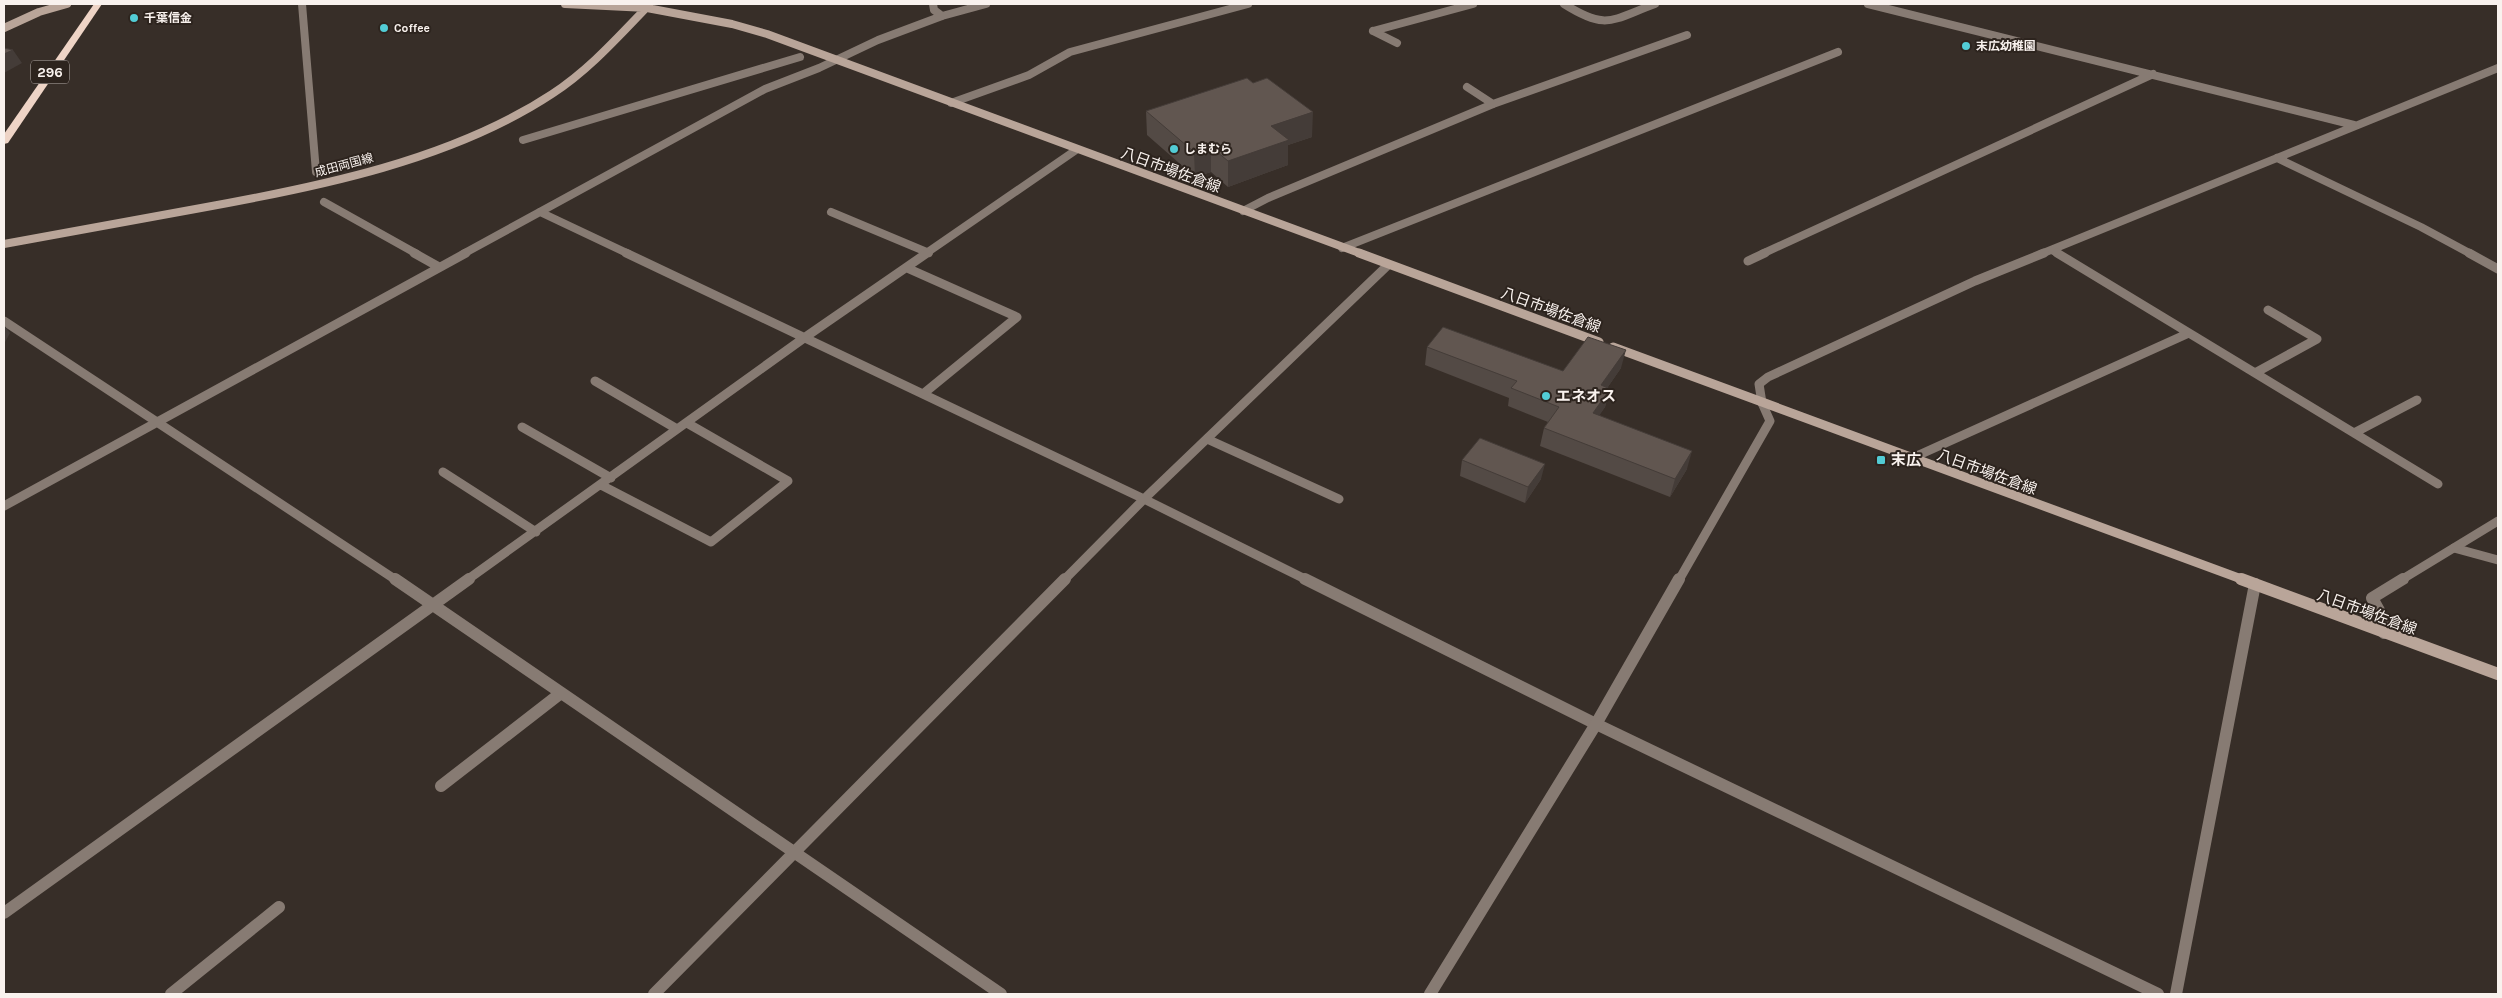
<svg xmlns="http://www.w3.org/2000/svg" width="2502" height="998" viewBox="0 0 2502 998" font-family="Karla,'Noto Sans JP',sans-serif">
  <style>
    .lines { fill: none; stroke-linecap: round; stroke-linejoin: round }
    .service { stroke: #877b73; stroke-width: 9 }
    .minor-far2 { stroke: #877b73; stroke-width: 8 }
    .minor-far1 { stroke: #877b73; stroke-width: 9 }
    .minor { stroke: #877b73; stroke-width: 12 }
    .tertiary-far1 { stroke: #877b73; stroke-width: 9 }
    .tertiary { stroke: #877b73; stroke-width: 12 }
    .secondary-far2 { stroke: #b9a599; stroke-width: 8 }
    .secondary-far1 { stroke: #b9a599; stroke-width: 9 }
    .secondary { stroke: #b9a599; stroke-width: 12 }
    .trunk { fill: #eed4c6; fill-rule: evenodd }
    .wall { fill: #534a45 }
    .shaded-wall { fill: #443c38 }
    .building { fill: #615650; stroke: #443c38 }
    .poi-dot { fill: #52ccd5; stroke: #2d241e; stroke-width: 2 }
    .labels { text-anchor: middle; stroke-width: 4; stroke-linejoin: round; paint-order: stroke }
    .far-poi-label { font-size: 12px; font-weight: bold; fill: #f9f2ee; stroke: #2d241e; text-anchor: start }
    .far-street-label { font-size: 12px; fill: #f9f2ee; stroke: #2d241e }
    .shield { fill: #2d241e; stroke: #bcb4b0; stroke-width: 1 }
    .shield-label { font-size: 14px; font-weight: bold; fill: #f9f2ee }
    .street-label { font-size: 15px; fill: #f9f2ee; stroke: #2d241e }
    .poi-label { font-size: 15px; font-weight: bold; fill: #f9f2ee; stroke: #2d241e; text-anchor: start }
  </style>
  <rect width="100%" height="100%" fill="#372e28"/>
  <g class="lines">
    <path class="service" d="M2454,548L2498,560"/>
    <path class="minor-far2" d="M302,4L316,172
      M933,4L934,10L942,16
      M1564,4C1607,31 1611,20 1655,4
      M1868,4L2354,125
      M1373,31L1473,4
      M1373,31L1397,43
      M1467,87L1493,104
      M951,103L1029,75L1070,52L1248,4
      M523,140L800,57
      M2277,158L2421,227L2471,254
      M324,202L417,254
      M1243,211L1268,198L1493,104L1687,35
      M540,212L629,254
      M831,212L929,253
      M1342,248L1838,52
      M2052,250L2059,254
      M463,254L765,89L819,68L878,40L942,16L986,4
      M925,254L1076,150
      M1762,254L2153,74
      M2041,254L2498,68"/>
    <path class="minor-far1" d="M414,253L439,267
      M626,253L1144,499L1307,580
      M2057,253L2438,484
      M2469,253L2498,269
      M1748,261L1765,253
      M907,268L1017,317L923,394
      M4,321L396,580
      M2255,373L2317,339L2268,310
      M595,381L677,429
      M1762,403L1759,384L1768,377L1975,281L2044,253
      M522,427L611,478
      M2354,433L2417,400
      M1207,439L1339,499
      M1910,459L2189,333
      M443,472L536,532
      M601,485L711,542L788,481L687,423
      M4,506L466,253
      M467,580L804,338L927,253
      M1064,580L1144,499L1388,265
      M2401,580L2498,521"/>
    <path class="minor" d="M395,579L1001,994
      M1305,579L1596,724L2158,994
      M2384,633L2386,623L2372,598L2403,579
      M441,786L561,693
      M4,913L469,579
      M171,994L279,907
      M654,994L1065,579"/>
    <path class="tertiary-far1" d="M1679,580L1770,421L1762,403"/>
    <path class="tertiary" d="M1430,994L1596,724L1679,579
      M2176,994L2255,584"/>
    <path class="secondary-far2" d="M565,4L647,8L732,24L767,34L1362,254
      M4,28L39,12L67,4
      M4,244C70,232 135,220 201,208C318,187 452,160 552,94C589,70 618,37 649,5"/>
    <path class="secondary-far1" d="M1359,253L1599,342
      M1613,347L2244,580"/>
    <path class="secondary" d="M2241,579L2498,674"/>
    <path class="trunk" d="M94,4H102L8,143L4,144V134Z"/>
  </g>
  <path class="wall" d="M1146,111L1312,137L1288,145V165L1228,187L1211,172L1195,177L1147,135Z
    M1427,347L1563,371L1621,368L1607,388L1610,389L1605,407L1599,415L1687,469L1670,497L1540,446L1544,428L1548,422L1508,406L1509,398L1425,365Z
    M1462,460L1541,479L1525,503L1460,476Z"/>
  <path class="shaded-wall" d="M13,50L22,63L4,73V54Z
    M1313,112L1312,137L1288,145V165L1228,187V161L1271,126Z
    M1211,147V172L1195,177L1194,152Z
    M4,325L10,333L4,344Z
    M1626,350L1621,368L1597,403L1601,385Z
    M1610,389L1605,407L1589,431L1593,413Z
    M1692,451L1687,469L1670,497L1675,479Z
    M1545,464L1541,479L1525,503L1528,487Z"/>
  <path class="building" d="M4,48L13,50L4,54Z
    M1247,78L1253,83L1267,78L1313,112L1271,126L1289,140L1228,161L1211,147L1194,152L1146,111Z
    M1443,327L1563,371L1588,337L1626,350L1601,385L1610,389L1593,413L1692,451L1675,479L1544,428L1559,407L1511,388L1517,381L1427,347Z
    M1480,438L1545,464L1528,487L1462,460Z"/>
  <g class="poi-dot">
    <circle cx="134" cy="18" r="5"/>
    <circle cx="384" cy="28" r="5"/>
    <circle cx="1966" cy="46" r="5"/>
    <circle cx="1174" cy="149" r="5"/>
    <circle cx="1546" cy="396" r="5"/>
    <rect x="1876" y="455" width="10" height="10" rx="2.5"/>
  </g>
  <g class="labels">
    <g class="far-poi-label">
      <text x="144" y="22">千葉信金</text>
      <text x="394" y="32">Coffee</text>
      <text x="1976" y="50">末広幼稚園</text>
      <text x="1184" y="153">しまむら</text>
    </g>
    <g class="far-street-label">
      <text transform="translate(344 165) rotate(-15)" y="4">成田両国線</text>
    </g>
    <rect class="shield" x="31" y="60.5" width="38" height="23" rx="4"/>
    <g class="shield-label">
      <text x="50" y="77">296</text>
    </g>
    <g class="street-label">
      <text transform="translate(1171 170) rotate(20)" y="5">八日市場佐倉線</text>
      <text transform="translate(1551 310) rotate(20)" y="5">八日市場佐倉線</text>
      <text transform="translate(1987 472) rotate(20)" y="5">八日市場佐倉線</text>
      <text transform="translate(2367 612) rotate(20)" y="5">八日市場佐倉線</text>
    </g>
    <g class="poi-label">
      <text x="1556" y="401">エネオス</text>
      <text x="1891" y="465">末広</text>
    </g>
  </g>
  <rect width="2502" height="998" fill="none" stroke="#f9f2ee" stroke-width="10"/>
</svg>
